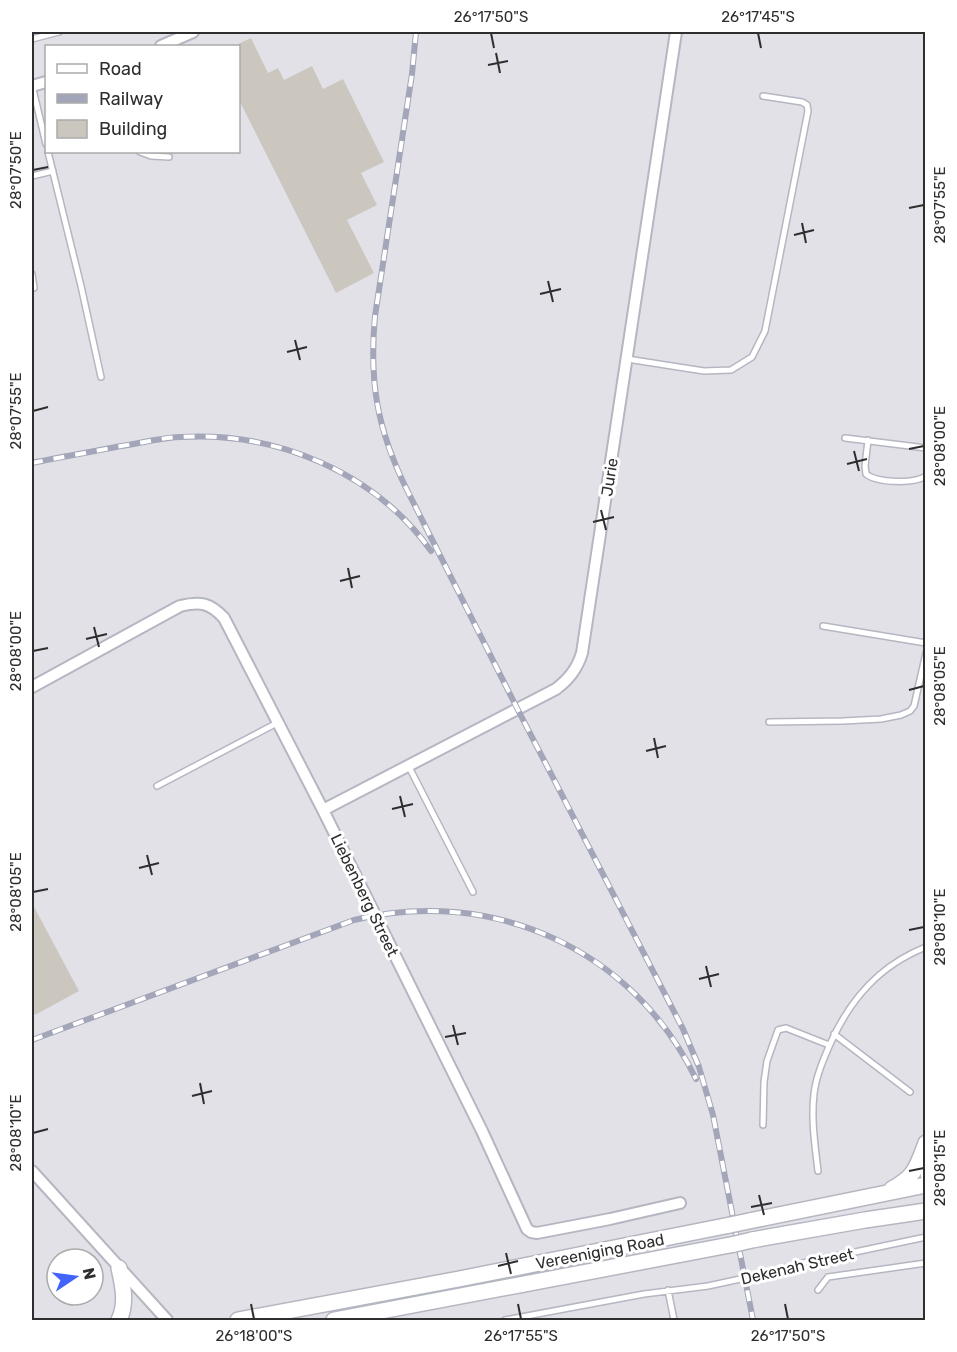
<svg xmlns="http://www.w3.org/2000/svg" width="957" height="1352" viewBox="0 0 957 1352" font-family="Rubik,sans-serif">
  <style>
    .industrial { fill: #e3e1e8; fill-rule: evenodd }
    .building { fill: #cbc7bf }
    .lines { fill: none; stroke-linecap: round; stroke-linejoin: round }
    .service-casing { stroke: #b4b7c1; stroke-width: 8 }
    .minor-casing { stroke: #b4b7c1; stroke-width: 14 }
    .secondary-casing { stroke: #b4b7c1; stroke-width: 18 }
    .service { stroke: #fff; stroke-width: 5 }
    .minor { stroke: #fff; stroke-width: 10 }
    .secondary { stroke: #fff; stroke-width: 15 }
    .rail-casing { stroke: #a3a6b8; stroke-width: 6 }
    .rail { stroke: #fff; stroke-width: 4; stroke-dasharray: 11; stroke-linecap: butt }
    .secondary-bridge-casing { stroke: #b4b7c1; stroke-width: 18; stroke-linecap: butt }
    .secondary-bridge { stroke: #fff; stroke-width: 15 }
    .ticks { fill: none; stroke: #2e2e2e; stroke-width: 2 }
    .labels { text-anchor: middle; stroke-width: 6; stroke-linejoin: round; paint-order: stroke }
    .street-label { font-size: 16px; fill: #2e2e2e; stroke: #fff }
    .neatline { fill: none; stroke: #2e2e2e; stroke-width: 2 }
    .ticks-label { font-size: 15px; text-anchor: middle; fill: #2e2e2e }
  </style>
  <rect width="100%" height="100%" fill="#efe9e1"/>
  <path class="industrial" d="M32,32H925V1320H32ZM46,46H238V152H46ZM57,1259H93V1295H57Z"/>
  <path class="building" d="M251,38L268,73L278,68L284,80L312,66L323,89L343,79L384,162L361,173L377,205L347,220L374,273L336,293L238,98V44Z
    M32,903L79,991L35,1015L32,1009Z"/>
  <g class="lines">
    <defs>
      <path id="service" d="M32,39L59,32
        M32,85L46,144
        M48,152L81,286L101,377
        M140,152L151,156L169,157
        M32,176L53,171
        M32,274L34,288
        M627,359L704,371L731,370L752,357L765,331L808,111L807,105L802,102L763,96
        M845,438L926,448
        M868,440L865,466L866,474C877,483 914,484 926,476
        M823,626L926,643
        M769,722L843,721L881,719L901,715L910,711L914,706L926,653
        M408,765L473,892
        M157,786L277,723
        M834,1034L910,1092
        M763,1125L764,1082L767,1061L778,1030L786,1028L829,1045
        M818,1171C815,1145 811,1120 814,1094C816,1076 824,1058 831,1042C851,998 880,965 926,947
        M668,1290L674,1320
        M818,1290L828,1277L926,1263
        M505,1320L644,1294L708,1286L745,1278L803,1263L926,1237"/>
      <path id="minor" d="M161,46L193,32
        M32,86L46,82
        M32,687L180,606C201,601 210,603 224,618L323,810L482,1131L527,1229L531,1232L537,1233L610,1219L680,1203
        M323,810L556,689C569,679 577,669 582,653L676,32
        M924,1156L926,1176
        M32,1171L167,1320"/>
      <path id="secondary" d="M892,1189C915,1177 917,1167 926,1143
        M749,1221L926,1185
        M752,1240L865,1220L926,1211
        M119,1268C123,1286 127,1303 119,1320
        M238,1320L459,1279L730,1225
        M334,1320L735,1244"/>
    </defs>
    <use href="#service" class="service-casing"/>
    <use href="#minor" class="minor-casing"/>
    <use href="#secondary" class="secondary-casing"/>
    <use href="#service" class="service"/>
    <use href="#minor" class="minor"/>
    <use href="#secondary" class="secondary"/>
    <defs>
      <path id="rail" d="M416,32L412,74L375,316C369,382 377,428 406,488L518,710L683,1029L699,1067L713,1115L753,1320
        M32,463C61,457 91,452 121,446C141,443 160,438 180,437C275,431 375,472 431,551
        M32,1040L354,920C493,886 634,950 696,1079"/>
    </defs>
    <use href="#rail" class="rail-casing"/>
    <use href="#rail" class="rail"/>
    <defs>
      <path id="secondary-bridge" d="M730,1225L749,1221
        M735,1244L752,1240"/>
    </defs>
    <use href="#secondary-bridge" class="secondary-bridge-casing"/>
    <use href="#secondary-bridge" class="secondary-bridge"/>
  </g>
  <path class="ticks" d="M491,33L494,48M758,33L761,48M496,53L500,73M488,65L508,61M33,170L48,167M909,208L924,205M802,223L806,243M794,235L814,230M548,281L553,302M540,294L561,289M295,340L300,360M287,352L307,347M33,411L48,407M909,449L924,446M854,451L859,471M847,464L867,459M601,510L606,530M593,522L614,517M348,568L352,588M340,581L360,576M94,627L99,647M86,639L107,634M33,651L48,648M909,690L924,686M654,738L658,758M646,751L666,746M400,796L405,817M392,809L413,804M147,855L152,875M139,868L159,863M33,892L48,889M909,930L924,927M706,966L711,987M699,979L719,974M453,1025L458,1045M445,1037L466,1033M200,1083L204,1104M192,1096L212,1091M33,1133L48,1129M909,1171L924,1168M759,1195L764,1215M751,1207L772,1203M506,1253L511,1274M498,1266L518,1261M251,1304L254,1319M518,1304L521,1319M785,1304L788,1319"/>
  <g class="labels">
    <g class="street-label">
      <text transform="translate(609 477) rotate(-81)" y="6">Jurie</text>
      <text transform="translate(365 895) rotate(64)" y="6">Liebenberg Street</text>
      <text transform="translate(600 1251) rotate(-11)" y="6">Vereeniging Road</text>
      <text transform="translate(797 1266) rotate(-13)" y="6">Dekenah Street</text>
    </g>
  </g>
  <rect width="957" height="1352" fill="none" stroke="#ffffff" stroke-width="66"/>
  <rect x="45" y="45" width="195" height="108" fill="#ffffff" stroke="#ababab" stroke-width="1.5"/>
  <rect x="57" y="64" width="30" height="9" fill="#ffffff" stroke="#ababab" stroke-width="1.5"/>
  <text x="99" y="75" font-size="18" fill="#2e2e2e">Road</text>
  <rect x="57" y="94" width="30" height="9" fill="#a3a6b8" stroke="#ababab" stroke-width="1.5"/>
  <text x="99" y="105" font-size="18" fill="#2e2e2e">Railway</text>
  <rect x="57" y="120" width="30" height="18" fill="#cbc7bf" stroke="#ababab" stroke-width="1.5"/>
  <text x="99" y="135" font-size="18" fill="#2e2e2e">Building</text>
  <g transform="translate(75 1277) rotate(77)"><circle r="28" fill="#ffffff" stroke="#ababab" stroke-width="1.5"/>
  <path d="M0-4.5L10 22L0 15L-10 22Z" fill="#4264fb"/>
  <text y="-9" font-size="16" font-weight="bold" text-anchor="middle" fill="#2e2e2e">N</text>
  </g>
  <rect x="33" y="33" width="891" height="1286" class="neatline"/>
  <g class="ticks-label">
    <text x="491" y="22">26°17'50"S</text>
    <text x="758" y="22">26°17'45"S</text>
    <text transform="translate(16 170) rotate(-90)" y="5">28°07'50"E</text>
    <text transform="translate(940 205) rotate(-90)" y="5">28°07'55"E</text>
    <text transform="translate(16 411) rotate(-90)" y="5">28°07'55"E</text>
    <text transform="translate(940 446) rotate(-90)" y="5">28°08'00"E</text>
    <text transform="translate(16 651) rotate(-90)" y="5">28°08'00"E</text>
    <text transform="translate(940 686) rotate(-90)" y="5">28°08'05"E</text>
    <text transform="translate(16 892) rotate(-90)" y="5">28°08'05"E</text>
    <text transform="translate(940 927) rotate(-90)" y="5">28°08'10"E</text>
    <text transform="translate(16 1133) rotate(-90)" y="5">28°08'10"E</text>
    <text transform="translate(940 1168) rotate(-90)" y="5">28°08'15"E</text>
    <text x="254" y="1341">26°18'00"S</text>
    <text x="521" y="1341">26°17'55"S</text>
    <text x="788" y="1341">26°17'50"S</text>
  </g>
</svg>
